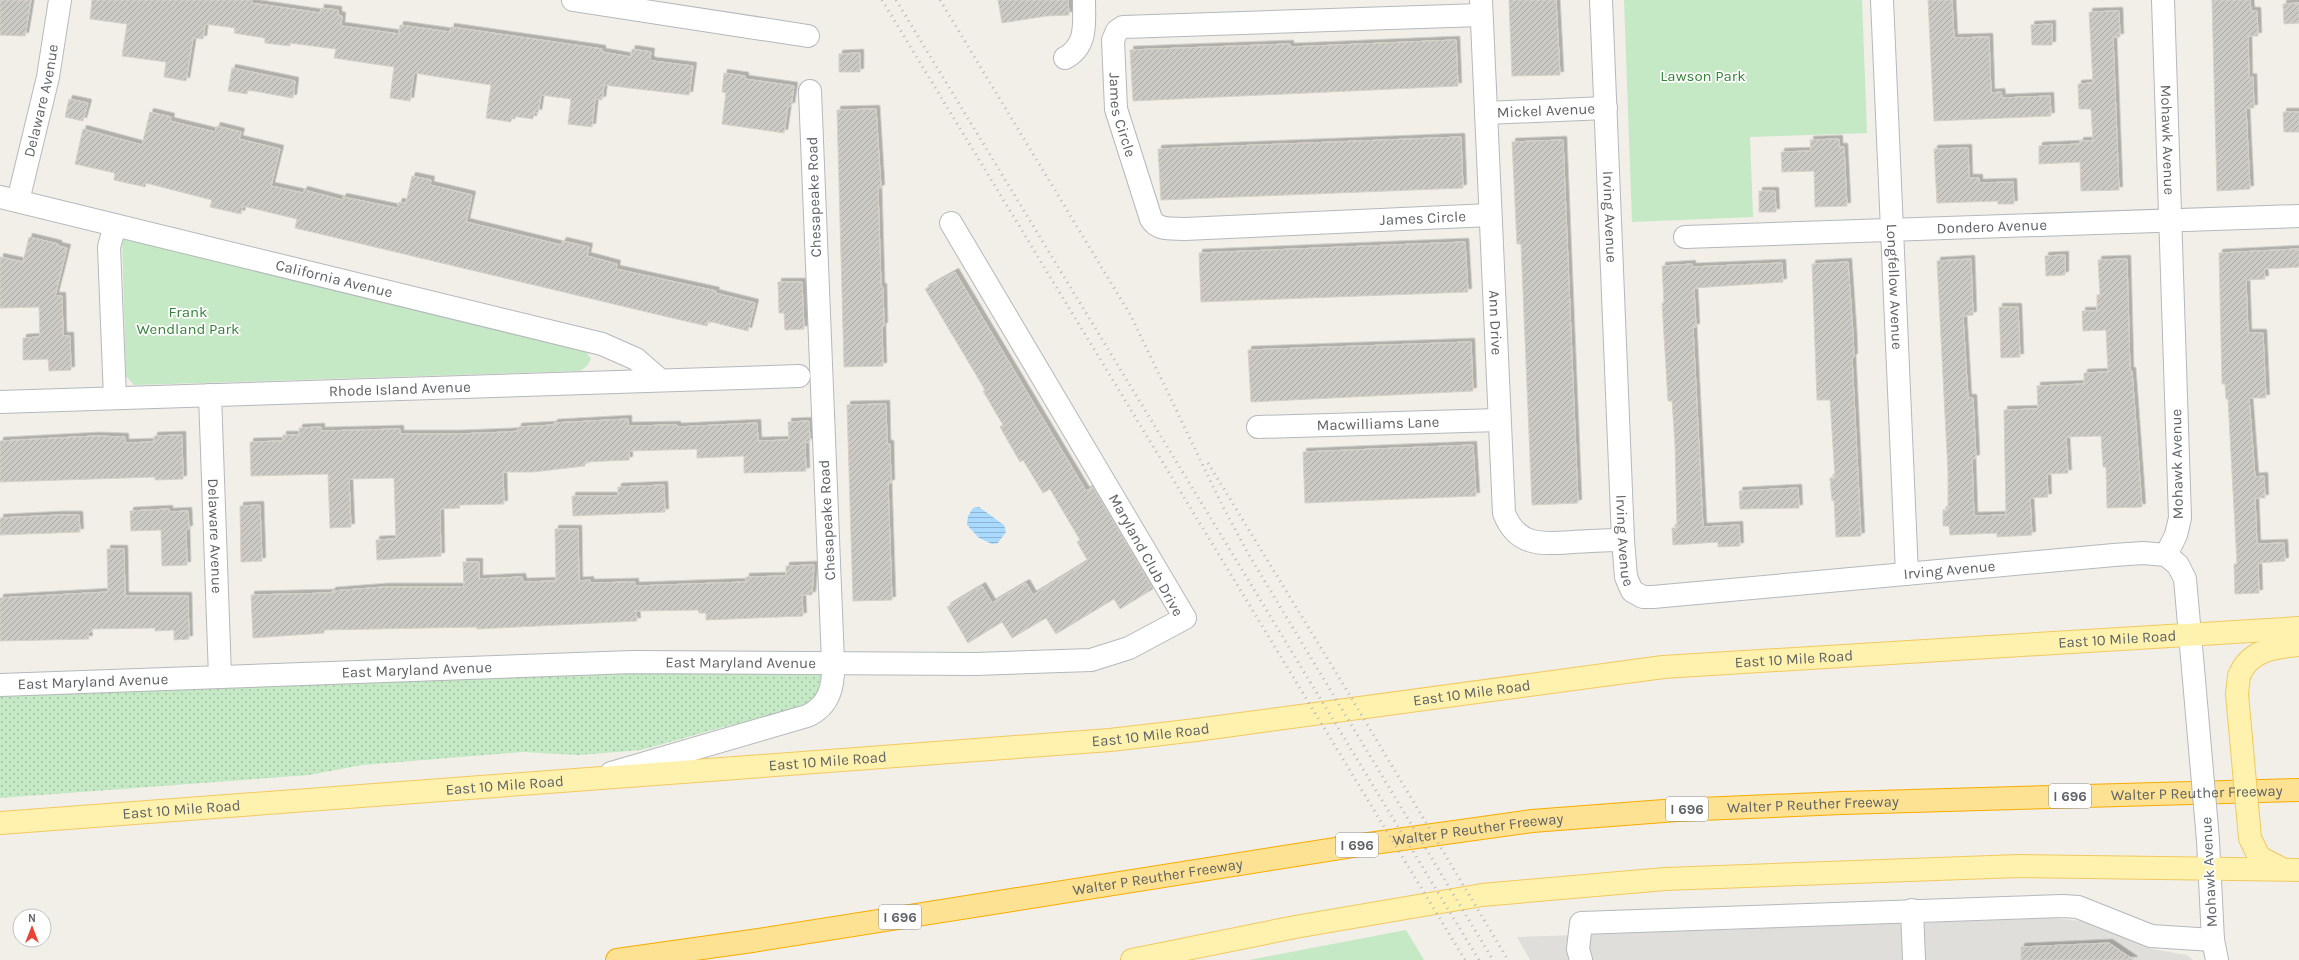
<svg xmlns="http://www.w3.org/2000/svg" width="2299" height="960" viewBox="0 0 2299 960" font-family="Karla,sans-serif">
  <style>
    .industrial { fill: #e0deda }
    .grass { fill: url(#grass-dots) }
    .park { fill: #c5e8c5 }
    .water { fill: url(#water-rules) }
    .building { fill: url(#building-hatch); stroke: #d6d1c6; filter: url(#shadow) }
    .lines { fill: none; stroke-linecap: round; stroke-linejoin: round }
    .minor-casing { stroke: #b5b8bc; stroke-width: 24 }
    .major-casing { stroke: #f2c960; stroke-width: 24 }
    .highway-casing { stroke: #f9ab00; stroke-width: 24 }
    .minor { stroke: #fff; stroke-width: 22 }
    .major { stroke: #fff2af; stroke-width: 22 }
    .highway { stroke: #fde293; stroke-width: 22 }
    .rail { stroke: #b6b7b8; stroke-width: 3; stroke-dasharray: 1 5; stroke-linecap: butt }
    .minor-bridge-casing { stroke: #b5b8bc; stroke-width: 24; stroke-linecap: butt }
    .major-bridge-casing { stroke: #f2c960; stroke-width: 24; stroke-linecap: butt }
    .minor-bridge { stroke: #fff; stroke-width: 22 }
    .major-bridge { stroke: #fff2af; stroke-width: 22 }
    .labels { text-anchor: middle; stroke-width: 3.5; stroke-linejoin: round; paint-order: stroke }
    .shield { fill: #fff; stroke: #8f9295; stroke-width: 1 }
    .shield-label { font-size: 14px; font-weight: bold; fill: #5f6368 }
    .park-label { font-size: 15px; fill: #348238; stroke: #fff }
    .street-label { font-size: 15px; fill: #5f6368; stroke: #fff }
  </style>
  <defs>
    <pattern id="grass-dots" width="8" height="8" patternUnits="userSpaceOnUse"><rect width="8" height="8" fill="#c5e8c5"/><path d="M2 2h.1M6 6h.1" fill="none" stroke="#a3c0a4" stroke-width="1.8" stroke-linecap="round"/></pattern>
    <pattern id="water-rules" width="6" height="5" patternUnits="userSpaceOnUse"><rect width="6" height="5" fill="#aadaff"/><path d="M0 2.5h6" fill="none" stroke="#8eb4d2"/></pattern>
    <pattern id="building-hatch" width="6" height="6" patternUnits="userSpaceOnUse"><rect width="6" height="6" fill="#cccac5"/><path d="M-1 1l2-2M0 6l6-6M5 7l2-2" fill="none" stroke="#a9a8a4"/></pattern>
    <filter id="shadow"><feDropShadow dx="3.5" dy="-3.5" stdDeviation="0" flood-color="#0004"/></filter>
  </defs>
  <rect width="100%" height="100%" fill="#f1efe8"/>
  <path class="industrial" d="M2052,918L2082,921L2152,949L2187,955L2193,960H1530L1517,937Z"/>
  <path class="grass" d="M613,672L820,673L823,678C822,686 820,695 814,701C802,713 751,723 733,728L731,725L641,750L578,755L523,752L362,765L309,775L0,798V694Z"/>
  <path class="park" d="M1624,0H1862L1867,133L1750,137L1753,217L1632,222Z
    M122,238L584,349L591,359L587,366L580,371L134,385L126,376Z
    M1406,930L1424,960H1249Z"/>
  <path class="water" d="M979,507L1004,525L1006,532L998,543L992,544L979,538L967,525L968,516L973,508Z"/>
  <path class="building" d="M0,0H31L25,36L0,35Z
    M92,0H252L251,3L320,13L321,8L338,10V15L342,16L341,26L399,34L400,25L450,32L451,27L602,49V52L631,57L632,49L651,52L650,59L652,61L693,66L689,95L604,85L602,100L595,99L592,127L568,124L571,99L541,95L538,113L534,112L533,119L512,116L511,122L486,118L491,85L414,73L410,101L390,98L394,67L334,58L336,49L290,43V46L265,43V38L234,33L235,28L205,24L203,39L193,38L186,81L164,77L166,62L122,56L127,24L90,19Z
    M998,0H1068L1069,15L1046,16L1002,23Z
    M1509,0H1556L1560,75L1512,76Z
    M1928,0H1952L1954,38L1989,37L1991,93L2001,92L2002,98L2050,96L2051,116L1934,121Z
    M2212,0H2250L2251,11H2257L2258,36H2248L2249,78L2253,77L2254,108H2246L2250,189L2217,191Z
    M2299,3V23L2284,24L2283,4Z
    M2119,11L2120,37H2113L2119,190L2081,191L2080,162L2039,164V146L2080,144V141H2093L2091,109H2079L2078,84L2093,83L2089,12Z
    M2052,24V45H2032L2031,25Z
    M1456,40L1458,86L1133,101L1130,50L1290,44V47Z
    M860,53V72H839V54Z
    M232,68L295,81L293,98L248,90L247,94L228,91Z
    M724,73L745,76V79L794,86L791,106H788L784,133L722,124L726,93L722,92Z
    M69,99L88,103L83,121L65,117Z
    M876,109L881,188L878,189L881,287H883L884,326H882L883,366L844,367L837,110Z
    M150,112L171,117L170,121L215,132L217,126L241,132L239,139L280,149L271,186L303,193L304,190L342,200L343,197L397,208L399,202L406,203L412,176L431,180L430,185L472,195L466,222L561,245L563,241L589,247L587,256L617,264L616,269L716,291L715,293L755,303L748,331L708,321L707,326L668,317L333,237L295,228L297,219L243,206L241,214L210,207L212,200L146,183L145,187L114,180L115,173L75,164L83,129L142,145Z
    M2283,112H2299V132H2284Z
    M1461,137L1463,188L1161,200L1158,149Z
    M1839,139V147H1844L1847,206L1815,207L1814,171L1782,172L1781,152L1811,151L1810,140Z
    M1563,140L1578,503L1532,505L1521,244H1517L1512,142Z
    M1968,148L1969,178H1979V183L2013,182L2014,204H1998V201L1937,203L1934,149Z
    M1759,191H1775L1776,212H1759Z
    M29,237L58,244V246L67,248L55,296H62L63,336H70L71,370L49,371L48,359L23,360V338L40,337L39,307L0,308V257L23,262Z
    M1465,242L1468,292L1201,302L1199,253Z
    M2299,249V267L2264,269L2265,279L2246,280L2248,333H2263L2266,398H2249L2255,477L2264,476L2265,498H2255L2257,544L2284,543L2285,561L2258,563L2259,593L2235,594L2234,564H2237L2228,399H2226L2225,384H2222L2219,253Z
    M2065,255V275L2046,276L2045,256Z
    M1971,259L1973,315L1963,316L1968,398H1973L1976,458L1972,459L1974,516L2006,515L2004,410L2038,409L2037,386L2084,384V373L2108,372L2106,330L2083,331L2082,311H2097V295H2100L2098,260L2127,259L2130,371H2132L2142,507L2107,508L2106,467H2103L2101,436L2066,437L2068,473L2047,474L2048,497L2030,498L2032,535L1997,537V533L1950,535L1949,526H1943V510H1948V473L1937,261Z
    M1848,262L1853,334L1854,357H1852L1861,536L1836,537L1834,500L1832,501L1830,478H1835L1830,400H1817L1812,264Z
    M1782,263L1783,282L1694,288L1696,327H1693L1703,527L1739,525L1740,546L1718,547V542L1673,545L1672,528H1677L1675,445L1672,401H1668L1662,303H1664L1662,266L1692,264V267Z
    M955,272L1086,491L1093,487L1153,589L1120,609L1114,599L1056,634L1046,618L1012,638L1002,622L968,643L947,607L982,586L992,603L1026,583L1033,595L1088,561L1077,542L1080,540L1050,489L1043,493L1023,460L1020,462L1000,427L1003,425L983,391L985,390L925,289Z
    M778,282H802L804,329L785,330L784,313H779Z
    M1999,307H2018L2020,357L2001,358Z
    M1471,342L1473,391L1251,402L1248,350Z
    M886,404L887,444H890L891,483H888L892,600L853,601L847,405Z
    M628,419V426L677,425V427L757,423L758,441L789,440L788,422L809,421L810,442H805L806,471L744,473V456L697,458V449L629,451V460L585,462V466L533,472H503L504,504L459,505L460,508L440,509L441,556L377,560L376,540L396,539L394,478L349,479L351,527L330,528L328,474L251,476L250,442L283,441V435H299V428L321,427V431L400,429V434H457L509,432L518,431V427L554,425V423Z
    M182,435L183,479L155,480V477L0,482V441L96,436L125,437V443L154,442V436Z
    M1473,445L1476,496L1305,503L1303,452Z
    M664,485L665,512L573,516L572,496H618V487Z
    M1798,488L1799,508L1740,509L1739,491Z
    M260,505L262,561L241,562L240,506Z
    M169,509V512L188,511L189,529H186L187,565L162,566L161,530L131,531L130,511Z
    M60,515H79L80,532L0,535V518Z
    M555,529H578L579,581L590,580V583L635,582V586L746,582V577L786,576V566L814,565L812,595H802L803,616L706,620V613H699L698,610L636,611L637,621L477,629V627L324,630V633L253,638L251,595L332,593V591L385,587H464L463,562H479V579L522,577L523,582L556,581Z
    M107,549H124L125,596H188L189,639L174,640V630L155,631V628L91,629V632H88L89,639L0,641V598L108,592Z
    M2109,943L2134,960H2021V947Z"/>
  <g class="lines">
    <defs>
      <g id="minor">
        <path d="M573,0L808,36"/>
        <path id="s1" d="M1481,0L1504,513C1517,547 1542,544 1573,542C1590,541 1606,540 1623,540"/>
        <path id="s2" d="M1601,0L1623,540L1626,577L1632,591L1643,597H1653L2114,555L2143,553L2166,555"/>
        <path id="s3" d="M1882,0L1907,574"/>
        <path id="s4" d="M2163,0L2180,518L2176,535L2166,555"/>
        <path id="s5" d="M1481,15L1123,27L1117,31L1113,40L1116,109L1151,219C1158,231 1172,228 1185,229L1490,215"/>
        <path d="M1065,58C1088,46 1084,22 1084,0"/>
        <path id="s6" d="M1486,113L1606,108"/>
        <path id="s7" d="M0,197L602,344L636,359L659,379"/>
        <path id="s8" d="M18,201L48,77L60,0"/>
        <path d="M115,225L109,247L115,398"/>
        <path id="s9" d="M1685,237L2299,216"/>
        <path id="s10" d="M210,395L220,676"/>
        <path id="s11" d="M0,402L799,376"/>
        <path id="s12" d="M1258,427L1499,420"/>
        <path d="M2166,555L2178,565L2185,579L2194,680"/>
        <path id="s13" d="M0,685L632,662L976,664L1091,660L1129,648L1185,618L951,223"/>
        <path d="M611,773L807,716C830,706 834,685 833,662L810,91"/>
        <path d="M2208,840L2213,940L2217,960"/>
        <path d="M1912,910L1914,960"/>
        <path d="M1581,960L1578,949L1581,923L2063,906L2078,907L2151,936L2213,940"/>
      </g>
      <g id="major">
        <path d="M2239,676C2249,650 2275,647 2299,645"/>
        <path id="s14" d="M0,823L1110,740L1196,730L1663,667L2299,628"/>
        <path d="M2250,838L2259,857L2282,869"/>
        <path d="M1132,960L1295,927L1482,895L1665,879L2019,866L2299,870"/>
      </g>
      <g id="highway">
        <path id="s15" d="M617,960L752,941L1360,845L1532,821L1677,810L1842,803L2299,790"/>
      </g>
    </defs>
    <use href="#minor" class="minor-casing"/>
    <use href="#major" class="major-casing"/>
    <use href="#highway" class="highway-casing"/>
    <use href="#minor" class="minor"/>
    <use href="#major" class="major"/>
    <use href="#highway" class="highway"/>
    <path class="rail" d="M882,0L1465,960
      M896,0L1479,960
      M940,0L1131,316L1222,505L1249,555L1493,960
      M1208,463L1343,684L1508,960"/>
    <defs>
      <path id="minor-bridge" d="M2194,680L2208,840"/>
      <path id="major-bridge" d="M2239,676L2237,694L2250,838"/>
    </defs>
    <use href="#minor-bridge" class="minor-bridge-casing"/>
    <use href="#major-bridge" class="major-bridge-casing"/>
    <use href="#minor-bridge" class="minor-bridge"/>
    <use href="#major-bridge" class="major-bridge"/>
  </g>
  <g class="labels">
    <g class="shield">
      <rect x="2049" y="784" width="42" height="24" rx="3"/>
      <rect x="1666" y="797" width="42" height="24" rx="3"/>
      <rect x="1336" y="833" width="42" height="24" rx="3"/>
      <rect x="879" y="905" width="42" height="24" rx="3"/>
    </g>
    <g class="shield-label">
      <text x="2070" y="801">I 696</text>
      <text x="1687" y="814">I 696</text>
      <text x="1357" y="850">I 696</text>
      <text x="900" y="922">I 696</text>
    </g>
    <g class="park-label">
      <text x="1703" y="81">Lawson Park</text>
      <text x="188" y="317">Frank<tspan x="188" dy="17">Wendland Park</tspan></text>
    </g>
    <g class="street-label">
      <text dy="5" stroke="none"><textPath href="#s8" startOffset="103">Delaware Avenue</textPath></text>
      <text dy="5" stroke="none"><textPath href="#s6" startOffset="60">Mickel Avenue</textPath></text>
      <text dy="5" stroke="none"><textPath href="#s5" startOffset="451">James Circle</textPath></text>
      <text dy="5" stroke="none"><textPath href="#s4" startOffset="140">Mohawk Avenue</textPath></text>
      <text transform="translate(814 197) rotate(-92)" y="5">Chesapeake Road</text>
      <text dy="5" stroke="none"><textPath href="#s2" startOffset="217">Irving Avenue</textPath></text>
      <text dy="5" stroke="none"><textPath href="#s5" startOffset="835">James Circle</textPath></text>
      <text dy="5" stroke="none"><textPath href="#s9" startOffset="307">Dondero Avenue</textPath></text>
      <text dy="5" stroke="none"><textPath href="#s7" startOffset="344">California Avenue</textPath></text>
      <text dy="5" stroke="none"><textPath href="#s3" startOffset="287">Longfellow Avenue</textPath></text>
      <text dy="5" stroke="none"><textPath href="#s1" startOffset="323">Ann Drive</textPath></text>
      <text dy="5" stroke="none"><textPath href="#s11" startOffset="400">Rhode Island Avenue</textPath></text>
      <text dy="5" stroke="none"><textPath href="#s12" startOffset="120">Macwilliams Lane</textPath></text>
      <text transform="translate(2177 464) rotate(-91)" y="5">Mohawk Avenue</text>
      <text transform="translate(827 520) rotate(-93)" y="5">Chesapeake Road</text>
      <text dy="5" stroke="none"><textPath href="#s10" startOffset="141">Delaware Avenue</textPath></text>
      <text dy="5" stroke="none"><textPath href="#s2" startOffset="541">Irving Avenue</textPath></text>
      <text transform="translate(1146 555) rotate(61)" y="5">Maryland Club Drive</text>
      <text dy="5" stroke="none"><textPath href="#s2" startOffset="913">Irving Avenue</textPath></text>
      <text dy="5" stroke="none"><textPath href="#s14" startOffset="2126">East 10 Mile Road</textPath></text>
      <text dy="5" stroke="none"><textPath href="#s14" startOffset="1802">East 10 Mile Road</textPath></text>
      <text dy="5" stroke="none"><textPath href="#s13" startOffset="741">East Maryland Avenue</textPath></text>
      <text dy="5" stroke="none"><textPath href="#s13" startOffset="417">East Maryland Avenue</textPath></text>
      <text dy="5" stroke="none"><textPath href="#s13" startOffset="93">East Maryland Avenue</textPath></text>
      <text dy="5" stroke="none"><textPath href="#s14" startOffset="1478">East 10 Mile Road</textPath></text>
      <text dy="5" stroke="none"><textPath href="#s14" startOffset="1154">East 10 Mile Road</textPath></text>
      <text dy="5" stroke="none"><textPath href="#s14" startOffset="830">East 10 Mile Road</textPath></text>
      <text dy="5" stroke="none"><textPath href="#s14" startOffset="506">East 10 Mile Road</textPath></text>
      <text dy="5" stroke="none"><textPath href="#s15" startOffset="1591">Walter P Reuther Freeway</textPath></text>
      <text dy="5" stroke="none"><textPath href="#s15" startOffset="1207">Walter P Reuther Freeway</textPath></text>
      <text dy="5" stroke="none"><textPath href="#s14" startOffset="182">East 10 Mile Road</textPath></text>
      <text dy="5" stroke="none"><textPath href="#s15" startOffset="871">Walter P Reuther Freeway</textPath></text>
      <text transform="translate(2209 872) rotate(-93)" y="5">Mohawk Avenue</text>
      <text dy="5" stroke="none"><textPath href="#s15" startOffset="547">Walter P Reuther Freeway</textPath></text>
    </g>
  </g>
  <g transform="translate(32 928)"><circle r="19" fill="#ffffff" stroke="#bfc1c3"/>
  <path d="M0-3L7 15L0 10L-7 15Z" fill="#ea4335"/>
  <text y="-6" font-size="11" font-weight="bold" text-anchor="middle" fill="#5f6368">N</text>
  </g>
</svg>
